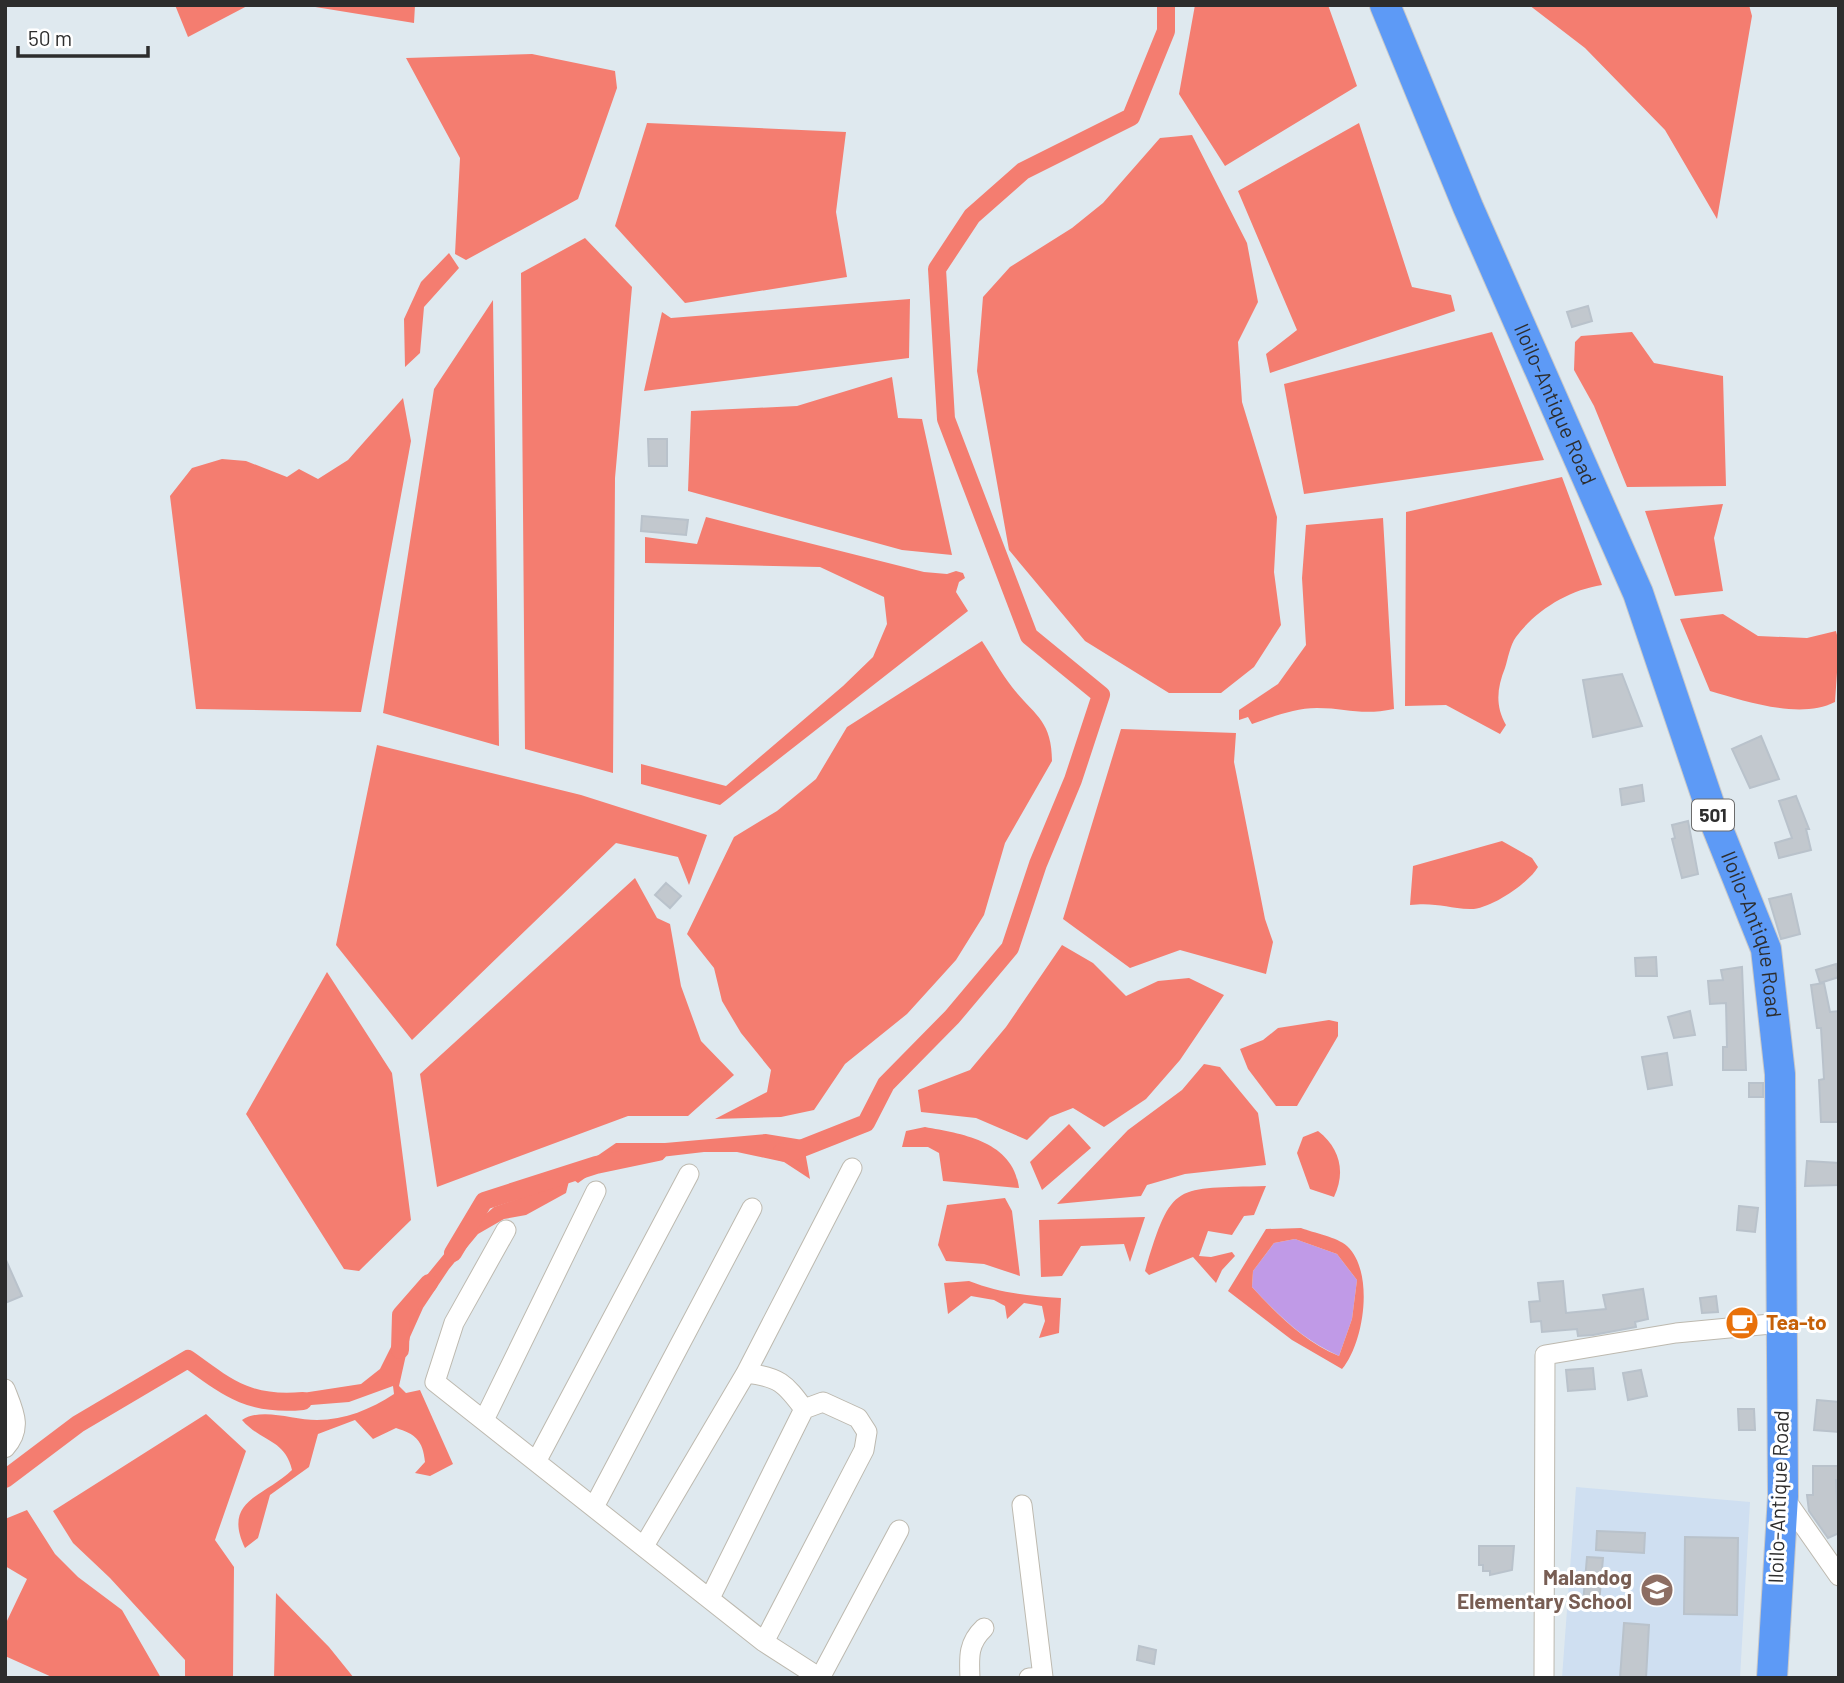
<svg xmlns="http://www.w3.org/2000/svg" width="1844" height="1683" viewBox="0 0 1844 1683" font-family="Barlow,sans-serif">
  <style>
    .education { fill: #cfdff1 }
    .green { fill: #c09ae7 }
    .water { fill: #f47d70; fill-rule: evenodd }
    .lines { fill: none; stroke-linecap: round; stroke-linejoin: round }
    .canal { stroke: #f47d70; stroke-width: 18 }
    .building { fill: #c2c8ce; stroke: #b9c2cb; stroke-width: 2 }
    .minor-casing { stroke: #bdb9af; stroke-width: 21 }
    .primary-casing { stroke: #c8c8c8; stroke-width: 32 }
    .minor { stroke: #fff; stroke-width: 19 }
    .primary { stroke: #5d9af6; stroke-width: 30 }
    .labels { text-anchor: middle; stroke-width: 6; stroke-linejoin: round; paint-order: stroke }
    .shield { fill: #fff; stroke: #6c6c6c; stroke-width: 2 }
    .shield-label { font-size: 19px; font-weight: bold; fill: #2d2d2d }
    .street-label { font-size: 21px; fill: #2d2d2d; stroke: #fff }
    .food-label { font-size: 21px; font-weight: bold; fill: #c56008; stroke: #fff; text-anchor: start }
    .education-label { font-size: 21px; font-weight: bold; fill: #785e54; stroke: #fff; text-anchor: end }
  </style>
  <rect width="100%" height="100%" fill="#dfe9ef"/>
  <path class="education" d="M1576,1487L1750,1502L1740,1678H1562Z"/>
  <path class="green" d="M1295,1239L1337,1254L1357,1280L1352,1319L1339,1356C1303,1340 1279,1316 1252,1287L1253,1271L1274,1243Z"/>
  <path class="water" d="M175,5H249L188,37Z
    M303,5H415L414,23Z
    M1195,5H1328L1357,86L1225,166L1179,94Z
    M1529,5H1749L1752,16L1717,219L1665,130L1585,48Z
    M532,54L615,71L617,88L578,199L466,260L455,254L460,158L406,58Z
    M647,123L846,132L836,212L847,277L685,303L615,226Z
    M1359,123L1412,287L1451,295L1455,311L1270,373L1266,354L1297,330L1238,191Z
    M1192,135L1247,243L1258,302L1238,342L1242,402L1277,517L1274,572L1281,625L1254,667L1221,693H1169L1085,641L1009,550L977,371L983,297L1010,267L1072,228L1103,203L1160,138Z
    M585,238L632,287L615,478L613,773L525,749L521,273Z
    M449,253L459,268L424,307L420,353L405,367L404,319L421,282Z
    M910,299L909,358L644,391L662,312L671,318Z
    M493,300L499,746L383,713L434,389Z
    M1492,332L1544,460L1304,494L1284,384Z
    M1632,332L1654,363L1723,376L1726,486L1627,487L1594,406L1574,370L1575,342L1581,336Z
    M892,377L898,418L922,419L952,555L902,550L688,491L691,411L797,406Z
    M403,398L411,441L361,712L196,709L170,496L192,468L222,459L246,461L287,477L299,469L318,479L348,460Z
    M1562,477L1602,585C1569,590 1536,610 1516,637C1510,645 1508,659 1505,668C1497,688 1495,706 1506,725L1500,734L1446,705L1405,706L1406,512Z
    M1723,504L1714,538L1723,591L1675,596L1645,511Z
    M706,517L924,572L947,574L956,571L963,573L965,578L959,582L956,592L968,611L720,805L641,784V764L726,786L843,686L873,657L887,624L884,597L820,567L645,563V537L697,544Z
    M1383,518L1394,709C1361,716 1347,708 1317,708C1294,708 1273,717 1252,724L1248,717L1239,720V710L1278,684L1306,645L1302,578L1306,525Z
    M1723,614L1758,636L1807,638L1836,631L1839,643L1835,702C1800,720 1745,701 1710,691L1680,619Z
    M982,641C992,656 1001,673 1012,687C1034,715 1052,720 1052,761L1005,843L984,915L956,960L907,1014L845,1064L814,1110L781,1117L715,1119L767,1092L771,1070L741,1033L722,1001L714,968L687,934L734,837L777,811L816,779L847,727Z
    M1121,729L1236,733L1234,762L1265,919L1273,942L1266,974L1180,950L1130,968L1063,919Z
    M377,745L581,795L707,835L689,885L678,857L616,843L412,1040L336,945Z
    M1502,841L1532,858L1538,867C1529,883 1489,910 1470,909C1447,908 1435,902 1410,905L1413,866Z
    M635,878L657,918L670,924L681,986L701,1041L734,1075L688,1116H628L437,1187L420,1074Z
    M1062,945L1093,963L1126,996L1158,981L1189,978L1224,995L1180,1060L1146,1099L1104,1127L1073,1108L1050,1117L1027,1140L976,1118L921,1112L918,1090L970,1070L1006,1027Z
    M327,972L392,1073L411,1220L359,1271L344,1269L246,1114Z
    M1329,1020L1338,1022V1036L1297,1106H1276L1248,1069L1240,1049L1263,1040L1278,1028Z
    M1204,1064L1220,1067L1258,1113L1266,1165L1185,1174L1147,1185L1141,1196L1057,1204L1128,1130L1182,1090Z
    M1069,1124L1091,1148L1042,1190L1030,1162Z
    M925,1127C963,1134 1013,1141 1019,1188L943,1181L939,1153L928,1147H902L906,1131Z
    M1318,1131C1340,1148 1346,1172 1334,1197L1310,1189L1297,1153L1303,1137Z
    M766,1134L803,1140L810,1179L784,1162L737,1152H704L661,1157L616,1156L578,1183L568,1176L616,1143H665Z
    M569,1181L566,1193L526,1215L504,1219L478,1234L449,1269L423,1308L410,1337L399,1386L406,1393L420,1390L453,1464L430,1476L415,1473L425,1462C423,1440 415,1434 396,1428L373,1439L355,1420L318,1434L309,1467L270,1495L258,1538L245,1548C222,1500 264,1497 292,1470C285,1439 261,1442 242,1420C262,1407 293,1420 317,1420C345,1420 371,1409 394,1394L393,1386L349,1402L286,1407L280,1402L283,1396L361,1384L380,1369L427,1275L454,1242L494,1207Z
    M1266,1186L1254,1215L1244,1216L1232,1235L1208,1231L1199,1256L1211,1257L1232,1252L1235,1256L1222,1270L1216,1283L1193,1257L1149,1275L1145,1271C1172,1180 1175,1189 1266,1186Z
    M1005,1198L1012,1211L1020,1276L984,1264L946,1261L938,1245L947,1205Z
    M1145,1217L1130,1262L1124,1244L1081,1246L1062,1276L1041,1277L1039,1220Z
    M1301,1228C1314,1233 1337,1237 1347,1246C1375,1272 1364,1343 1342,1369L1292,1340L1228,1291L1266,1229ZM1295,1239L1337,1254L1357,1280L1352,1319L1339,1356C1303,1341 1278,1315 1252,1287L1253,1271L1274,1243Z
    M969,1281C1000,1293 1028,1296 1061,1298L1059,1333L1039,1338L1045,1321L1042,1306L1024,1303L1007,1319L1005,1306L994,1300L971,1296L948,1314L944,1283Z
    M206,1414L246,1451L215,1540L234,1567L233,1678H185V1660L110,1578L73,1543L53,1511Z
    M27,1510L55,1554L78,1577L122,1610L161,1678H54L5,1656V1625L27,1579L5,1566V1519Z
    M276,1593L329,1647L354,1678H274Z"/>
  <g class="lines">
    <path class="canal" d="M782,1152L790,1153L866,1123L886,1084L952,1017L1010,948L1038,864L1073,780L1101,695L1029,636L946,419L937,269L972,216L1023,171L1131,117L1166,31V5
      M453,1253L484,1201L596,1165L658,1152
      M400,1350L401,1315L429,1283
      M5,1479L78,1424L188,1359C229,1389 250,1406 303,1401"/>
  </g>
  <path class="building" d="M1588,306L1592,321L1572,327L1567,312Z
    M648,439H667V466H649Z
    M642,516L688,520L686,535L641,531Z
    M1622,674L1642,726L1593,737L1583,680Z
    M1761,736L1779,779L1750,788L1732,749Z
    M1642,785L1644,801L1622,805L1620,789Z
    M1796,796L1809,829H1806L1811,850L1779,858L1775,843L1792,838L1779,801Z
    M1688,821L1698,874L1682,878L1672,839L1675,838L1672,825Z
    M666,883L681,896L670,908L655,895Z
    M1791,894L1800,934L1781,939L1769,899Z
    M1656,957L1657,976H1636L1635,958Z
    M1836,964L1839,977L1820,983L1816,970Z
    M1742,967L1746,1070H1723V1047H1727L1726,1003L1710,1004L1708,981L1723,980L1721,970Z
    M1824,983L1830,1012L1839,1011V1122H1821L1819,1080L1824,1079L1821,1028H1817L1811,985Z
    M1690,1011L1695,1035L1674,1038L1668,1017Z
    M1667,1053L1672,1085L1648,1089L1642,1057Z
    M1749,1083H1763V1097H1749Z
    M1807,1161L1839,1163V1185L1805,1186Z
    M1739,1206L1758,1208L1755,1232L1737,1230Z
    M5,1258L22,1296L5,1303Z
    M1563,1281L1566,1313L1606,1309L1603,1295L1643,1289L1648,1319L1635,1322L1636,1327L1593,1335L1578,1336L1577,1329L1542,1332L1541,1321L1531,1322L1529,1302L1540,1301L1538,1283Z
    M1716,1296L1718,1312L1702,1313L1700,1298Z
    M1593,1368L1595,1389L1568,1391L1566,1370Z
    M1641,1370L1647,1396L1628,1400L1623,1373Z
    M1817,1400L1839,1402V1432L1814,1430Z
    M1738,1409H1754L1755,1430H1739Z
    M1813,1466H1839V1480H1836L1839,1533L1828,1538L1809,1511L1807,1495H1813Z
    M1597,1531L1645,1533L1644,1553L1596,1550Z
    M1685,1537L1738,1538L1737,1615L1684,1614Z
    M1479,1546H1514L1512,1570L1490,1575V1571H1483V1565H1479Z
    M1587,1557L1603,1558L1599,1604L1583,1603Z
    M1624,1623L1649,1625L1646,1678H1620Z
    M1139,1646L1156,1650L1154,1664L1137,1660Z"/>
  <g class="lines">
    <defs>
      <path id="minor" d="M506,1230L454,1323L435,1382L764,1642L820,1678
        M746,1373C779,1377 785,1383 804,1409
        M5,1389C14,1412 23,1428 5,1448
        M484,1420L596,1191
        M537,1460L689,1174
        M1783,1496L1839,1576
        M595,1505L752,1208
        M1022,1505L1043,1677L1029,1678
        M644,1546L746,1373L852,1168
        M710,1598L804,1409L823,1402L858,1418L867,1432L864,1450L764,1642
        M820,1678L899,1530
        M970,1678C969,1657 968,1643 984,1628
        M1544,1678L1545,1355L1676,1333L1781,1323"/>
      <g id="primary">
        <path id="s1" d="M1385,5L1468,207L1638,593L1717,827L1766,949L1780,1074L1783,1496L1772,1678"/>
      </g>
    </defs>
    <use href="#minor" class="minor-casing"/>
    <use href="#primary" class="primary-casing"/>
    <use href="#minor" class="minor"/>
    <use href="#primary" class="primary"/>
  </g>
  <defs>
    <symbol id="cafe-disc" viewBox="-11 -11 22 22"><circle r="9.5" fill="#e8710a" stroke="#fff"/><path d="M-5.5-4.5H6V0H3Q3 3.5 0 3.5H-2.5Q-5.5 3.5-5.5 0ZM3-3.2v2h1.7v-2ZM-6 4.5H4V6H-6Z" fill="#fff"/></symbol>
    <symbol id="school-disc" viewBox="-11 -11 22 22"><circle r="9.5" fill="#8d6e63" stroke="#fff"/><path d="M0-5L7-2L0 1L-7-2ZM-4 1L0 2.5L4 1V4Q0 6-4 4Z" fill="#fff"/></symbol>
  </defs>
  <g fill-rule="evenodd">
    <use href="#cafe-disc" x="1723" y="1304" width="38" height="38"/>
    <use href="#school-disc" x="1638" y="1571" width="38" height="38"/>
  </g>
  <g class="labels">
    <rect class="shield" x="1692" y="799.5" width="42" height="31" rx="5"/>
    <g class="shield-label">
      <text x="1713" y="822">501</text>
    </g>
    <g class="street-label">
      <text dy="7" stroke="none"><textPath href="#s1" startOffset="434">Iloilo-Antique Road</textPath></text>
      <text dy="7" stroke="none"><textPath href="#s1" startOffset="1001">Iloilo-Antique Road</textPath></text>
      <text transform="translate(1779 1497) rotate(-88)" y="7">Iloilo-Antique Road</text>
    </g>
    <g class="food-label">
      <text x="1766" y="1330">Tea-to</text>
    </g>
    <g class="education-label">
      <text x="1632" y="1585">Malandog<tspan x="1632" dy="24">Elementary School</tspan></text>
    </g>
  </g>
  <rect width="1844" height="1683" fill="none" stroke="#2d2d2d" stroke-width="14"/>
  <path d="M18 46v10h130v-10" fill="none" stroke="#2d2d2d" stroke-width="3.5"/>
  <text x="28" y="46" font-size="21" fill="#2d2d2d" stroke="#ffffff" stroke-width="5" paint-order="stroke">50 m</text>
</svg>
